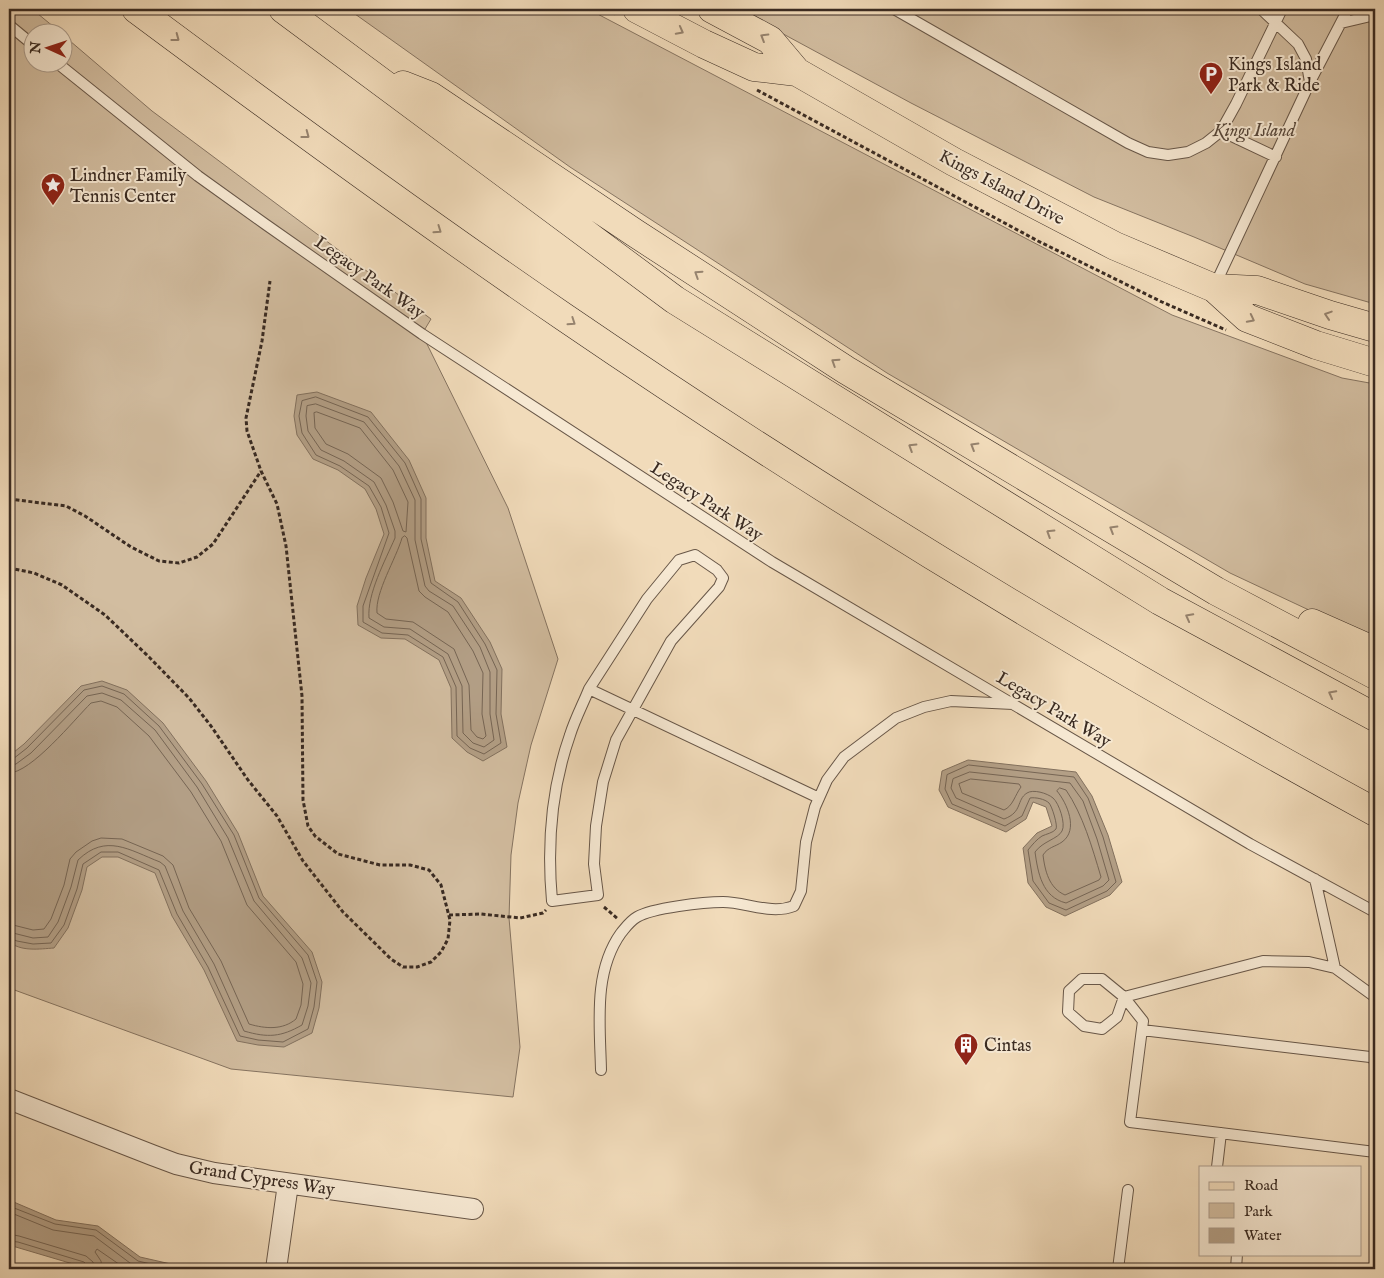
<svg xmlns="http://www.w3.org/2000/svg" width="1384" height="1278" viewBox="0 0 1384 1278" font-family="'IM FELL English',serif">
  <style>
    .green { fill: #d2bda0; stroke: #867461 }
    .water { fill: #b39f86; stroke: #83715e }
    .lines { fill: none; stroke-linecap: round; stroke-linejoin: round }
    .shore { stroke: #766554; stroke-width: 1 }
    .lane-casing { stroke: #685748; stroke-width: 12 }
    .street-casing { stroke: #685748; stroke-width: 22 }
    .primary-casing { stroke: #3a2b22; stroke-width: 29 }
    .highway-casing { stroke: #3a2b22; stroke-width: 29 }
    .path { stroke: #3a2b22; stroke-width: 3; stroke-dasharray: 4 2.5; stroke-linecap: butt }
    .lane { stroke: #f6e8d2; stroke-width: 10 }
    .street { stroke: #f6e8d2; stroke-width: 20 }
    .primary { stroke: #f1dbba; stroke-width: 28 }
    .highway { stroke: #f1dbba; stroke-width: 28 }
    .oneway { stroke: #96836e }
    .labels { text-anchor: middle; stroke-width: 4; stroke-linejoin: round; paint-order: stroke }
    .poi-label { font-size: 18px; fill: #3a2b22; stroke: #f6e8d2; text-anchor: start }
    .park-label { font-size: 18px; font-style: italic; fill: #58483b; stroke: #f6e8d2 }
    .street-label { font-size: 18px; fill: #3a2b22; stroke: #f6e8d2 }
  </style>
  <rect width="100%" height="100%" fill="#f1dbba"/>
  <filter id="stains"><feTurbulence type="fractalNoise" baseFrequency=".004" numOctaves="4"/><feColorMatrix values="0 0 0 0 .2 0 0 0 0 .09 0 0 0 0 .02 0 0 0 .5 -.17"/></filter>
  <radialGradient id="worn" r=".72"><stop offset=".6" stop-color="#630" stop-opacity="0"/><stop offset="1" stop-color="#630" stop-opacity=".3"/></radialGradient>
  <path class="green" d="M9,9H32L60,32H32V62H62L63,35L152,111L431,319L422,334L508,508L558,659L531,745L518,803L511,855L509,918L520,1047L513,1097L231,1069L9,988Z
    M348,9H588L1172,315L1342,378L1375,384V641L1230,573L887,373L570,167Z
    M737,9H1375V304L1305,284L1194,237L1094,197L911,103Z"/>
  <path class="water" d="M317,392L371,412L409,460L426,498V538L435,581L461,598L490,642L502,669L501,714L507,747L483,761L467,752L452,738L451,688L439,660L405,639L381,638L358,625L357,606L366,578L384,534L376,509L365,489L338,470L313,459L297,435L294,416L297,395Z
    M102,681L127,690L163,723L206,781L238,833L263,896L312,952L322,982L319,1008L312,1033L284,1047L258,1045L237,1041L204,970L172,916L155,873L118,857H102L87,867L82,890L68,928L54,948C40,949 19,952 9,941V756L24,744L81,686Z
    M968,760L1076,772L1092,796L1108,835L1122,882L1110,895L1065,916L1046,907L1028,883L1023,848L1037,833L1052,826L1046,807L1033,802L1026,819L1006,832L948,807L939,790L942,771Z
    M9,1200L56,1220L98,1226L140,1257L184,1267V1269H90L9,1245Z"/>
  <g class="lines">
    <path class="shore" d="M316,397L368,417L405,463L421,499V539L431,583L458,602L485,644L497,670L496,714L501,743L484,754L470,748L457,736L456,687L443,657L408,635L382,633L363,622V606L389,533L381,507L369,486L340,466L316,455L302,433L299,416L302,401Z
      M316,404L364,422L399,466L415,500V540L425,586L429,591L453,606L480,647L490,672V714L494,740L484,747L473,743L463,733L462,686L448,654L410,629L384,627L369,618C367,594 385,561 395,538V531L386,505L374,482L344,461L321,450L308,431L306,416L307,406Z
      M317,412L360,428L393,470L408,502L406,532L403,531L393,502L381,478L348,454L326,444L315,428L314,413Z
      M405,536L407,538L419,591L425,597L448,612L473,651L483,673L482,714L486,736L483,739L477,737L471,730L469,685L454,649L413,622L386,619L377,613C375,592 396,559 402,538Z
      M9,760L13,759L27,748L84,690L102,686L124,694L159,726L202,784L234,835L259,898L308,955L317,982L314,1007L308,1029L283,1042L258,1040L240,1036L208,967L177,914L159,870L118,852H101L83,864L77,889L64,925L51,943L33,944L17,941L9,938
      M969,765L1074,777L1088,798L1103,837L1116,882L1107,891L1066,910L1049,903L1033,881L1028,850C1032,845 1037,839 1042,836C1046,834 1053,833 1056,829C1058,826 1052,806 1049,803C1045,799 1035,797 1030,798L1022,816L1005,826L952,804L945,789L947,775Z
      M9,766L16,764L31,753L87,696L102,693L121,700L155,730L197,787L228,838L254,901L302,958L311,983L308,1006L302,1025C281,1037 268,1038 244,1031L214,964L183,911L165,866L160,862C129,850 106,833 78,860L71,887L58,922L48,937L33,938L9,932
      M970,772L1070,783L1083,801L1097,839L1109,880L1103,886L1066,903C1042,897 1038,873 1035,852C1043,841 1058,839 1062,831C1066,824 1059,803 1053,798C1047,793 1033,789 1027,793C1016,800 1023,812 1004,819L956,798L951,788L953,779Z
      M9,773C31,773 74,720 91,703L101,701L117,707L149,736L191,792L221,841L247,905L296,962L303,984L301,1005L296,1019C283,1030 266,1029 249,1024L221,961L189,908L173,865L163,856L122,839L101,838L92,841L76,852L70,859L64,885L51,919L44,929L33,930L9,924
      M971,779L1019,784L1021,787C1015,795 1013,806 1004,810L962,793L959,784Z
      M1060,788L1066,790C1083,815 1092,847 1101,877L1099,880L1065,895C1049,888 1045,871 1043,855C1048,847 1055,847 1062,842C1079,830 1067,803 1057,791Z
      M9,1206L55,1224L96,1230L138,1261L172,1269
      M9,1212L53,1230L94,1236L134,1266L144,1269
      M9,1234L19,1236L86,1256L93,1262L95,1269
      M9,1241L18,1242L84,1262L87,1265L88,1269
      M102,1269L101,1261L95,1252L97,1249L126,1269"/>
    <defs>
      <path id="lane" d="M894,9L1128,143L1148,152L1168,155L1188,152L1206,143L1221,131L1236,104L1282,9
        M1261,9L1298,44L1306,59L1310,82
        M1341,23L1375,15
        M9,25L32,44
        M56,62L198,176L265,224L422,334L772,562L1250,844L1375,912
        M1221,131L1276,157
        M1215,285L1310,82L1348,9
        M589,689L647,599L679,560L695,555L717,570L723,578L719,587L671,641L616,740L603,782L596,826L594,864L598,895L552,901C547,845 551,789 570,735C575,719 583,704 589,689L819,798
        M1315,879L1335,968
        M1124,997L1117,1017L1102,1029L1084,1026L1068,1012L1069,991L1082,979H1102L1124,997L1143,1021L1130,1122L1375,1152
        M1124,997L1263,961L1309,962L1335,968L1375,997
        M1142,1030L1370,1057L1375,1060
        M601,1070C600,1024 593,972 621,933C626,927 630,921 637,917C652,908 704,902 723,902C746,902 771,915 794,906L801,891L806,842L815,807L827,780L844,757L896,718L924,707L951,701L1013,704
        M1217,1167L1221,1133
        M1118,1269L1128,1190
        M1236,1269L1237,1254"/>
      <path id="street" d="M9,1099L152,1155L176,1164L214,1173L473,1209
        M276,1269L288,1184"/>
      <path id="primary" d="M637,9L704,44L754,67L797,72
        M712,9L770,40L797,72L954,162L1115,246L1214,288L1257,290L1330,315L1375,328
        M1214,288L1247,318L1316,345L1375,363"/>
      <path id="highway" d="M136,9C277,114 419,218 564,317C826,496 1097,660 1375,812
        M283,9L675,300L1160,601L1375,717
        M403,85L431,96L635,233L846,370L1216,591L1375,675
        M1312,623L1375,651"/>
    </defs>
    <use href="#lane" class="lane-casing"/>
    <use href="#street" class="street-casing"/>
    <use href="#primary" class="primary-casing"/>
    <use href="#highway" class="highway-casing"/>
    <path class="path" d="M606,9L615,14
      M757,90L1038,241L1162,302L1226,330
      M9,499L66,506L85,516L131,547L159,561L179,563L197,557L213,544L261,471
      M9,568L34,573L62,585L105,615L149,657L189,698L211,726L248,780L277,816L303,861L343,912L391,959L403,967H417L431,962L441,952L448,939L450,920L441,885L429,870L410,865H380L338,854L315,836L308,826L303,800L302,696L286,546L277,504L261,471L247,431L246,418L262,341L270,281
      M604,907L618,919
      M449,915L481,914L520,918L543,913L546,910"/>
    <use href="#lane" class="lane"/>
    <use href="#street" class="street"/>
    <use href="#primary" class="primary"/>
    <use href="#highway" class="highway"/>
  </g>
  <defs><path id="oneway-chevron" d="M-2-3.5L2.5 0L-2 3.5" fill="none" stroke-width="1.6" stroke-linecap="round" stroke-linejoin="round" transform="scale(1.25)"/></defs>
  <g class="oneway">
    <use href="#oneway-chevron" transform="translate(680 31) rotate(28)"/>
    <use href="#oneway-chevron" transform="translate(764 37) rotate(-149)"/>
    <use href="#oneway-chevron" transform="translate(176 38) rotate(37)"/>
    <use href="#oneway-chevron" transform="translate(306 135) rotate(37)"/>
    <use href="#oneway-chevron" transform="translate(438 230) rotate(35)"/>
    <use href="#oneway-chevron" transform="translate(698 274) rotate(-147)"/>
    <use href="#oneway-chevron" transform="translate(1328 315) rotate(-162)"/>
    <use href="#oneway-chevron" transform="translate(1251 319) rotate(27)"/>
    <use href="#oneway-chevron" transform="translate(572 322) rotate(34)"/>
    <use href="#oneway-chevron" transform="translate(835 362) rotate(-147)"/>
    <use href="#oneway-chevron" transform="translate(974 446) rotate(-149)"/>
    <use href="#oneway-chevron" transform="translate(912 447) rotate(-148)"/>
    <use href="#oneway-chevron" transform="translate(1113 529) rotate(-149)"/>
    <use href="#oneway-chevron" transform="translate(1050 533) rotate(-148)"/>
    <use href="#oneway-chevron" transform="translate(1189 617) rotate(-152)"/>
    <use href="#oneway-chevron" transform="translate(1332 694) rotate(-152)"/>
  </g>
  <defs>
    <symbol id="parking-pin" viewBox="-11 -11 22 30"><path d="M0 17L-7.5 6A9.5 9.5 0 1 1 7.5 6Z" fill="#8f2418" stroke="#f6e8d2"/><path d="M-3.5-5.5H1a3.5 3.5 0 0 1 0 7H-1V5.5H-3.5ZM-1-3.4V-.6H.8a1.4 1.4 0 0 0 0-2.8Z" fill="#fff"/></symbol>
    <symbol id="sight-pin" viewBox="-11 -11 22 30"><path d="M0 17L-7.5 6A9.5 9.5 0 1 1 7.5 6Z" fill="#8f2418" stroke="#f6e8d2"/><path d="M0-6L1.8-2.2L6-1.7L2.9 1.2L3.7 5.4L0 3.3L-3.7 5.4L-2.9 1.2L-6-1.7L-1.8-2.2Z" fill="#fff"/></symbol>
    <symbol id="building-pin" viewBox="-11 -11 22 30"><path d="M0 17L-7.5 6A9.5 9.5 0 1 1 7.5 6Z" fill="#8f2418" stroke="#f6e8d2"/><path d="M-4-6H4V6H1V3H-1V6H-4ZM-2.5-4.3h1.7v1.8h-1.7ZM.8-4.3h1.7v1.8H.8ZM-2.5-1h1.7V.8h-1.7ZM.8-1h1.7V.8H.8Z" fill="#fff"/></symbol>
  </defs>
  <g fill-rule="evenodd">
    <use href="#parking-pin" x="1197" y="60" width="28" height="38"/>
    <use href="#sight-pin" x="39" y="171" width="28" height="38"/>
    <use href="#building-pin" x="952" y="1031" width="28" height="38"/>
  </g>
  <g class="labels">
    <g class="poi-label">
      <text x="1228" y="70">Kings Island<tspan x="1228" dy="21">Park &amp; Ride</tspan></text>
      <text x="70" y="181">Lindner Family<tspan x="70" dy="21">Tennis Center</tspan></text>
      <text x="984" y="1051">Cintas</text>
    </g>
    <g class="park-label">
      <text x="1254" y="136">Kings Island</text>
    </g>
    <g class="street-label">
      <text transform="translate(1002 187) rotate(28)" y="6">Kings Island Drive</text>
      <text transform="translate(370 277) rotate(35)" y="6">Legacy Park Way</text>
      <text transform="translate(707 501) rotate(33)" y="6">Legacy Park Way</text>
      <text transform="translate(1054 709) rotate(31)" y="6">Legacy Park Way</text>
      <text transform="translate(262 1178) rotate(9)" y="6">Grand Cypress Way</text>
    </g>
  </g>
  <rect width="1384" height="1278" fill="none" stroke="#f1dbba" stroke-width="30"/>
  <rect x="10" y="10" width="1364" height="1258" fill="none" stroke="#3a2b22" stroke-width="2.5"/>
  <rect x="15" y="15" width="1354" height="1248" fill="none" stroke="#3a2b22"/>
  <rect x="1199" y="1166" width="162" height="90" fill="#f6e8d2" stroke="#ab9c8c"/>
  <rect x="1209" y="1182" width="25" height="8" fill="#f1dbba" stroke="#ab9c8c"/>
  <text x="1244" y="1190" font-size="15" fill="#3a2b22">Road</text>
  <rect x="1209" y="1203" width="25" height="15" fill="#d2bda0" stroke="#ab9c8c"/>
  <text x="1244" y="1216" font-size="15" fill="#3a2b22">Park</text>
  <rect x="1209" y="1228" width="25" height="15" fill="#b39f86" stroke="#ab9c8c"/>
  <text x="1244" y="1240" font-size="15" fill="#3a2b22">Water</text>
  <g transform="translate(48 48) rotate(273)"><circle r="24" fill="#f6e8d2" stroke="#ab9c8c"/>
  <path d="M0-4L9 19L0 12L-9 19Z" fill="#8f2418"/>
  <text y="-8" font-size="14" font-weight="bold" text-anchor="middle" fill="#3a2b22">N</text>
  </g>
  <rect width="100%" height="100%" filter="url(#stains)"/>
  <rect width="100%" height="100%" fill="url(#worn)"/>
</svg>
